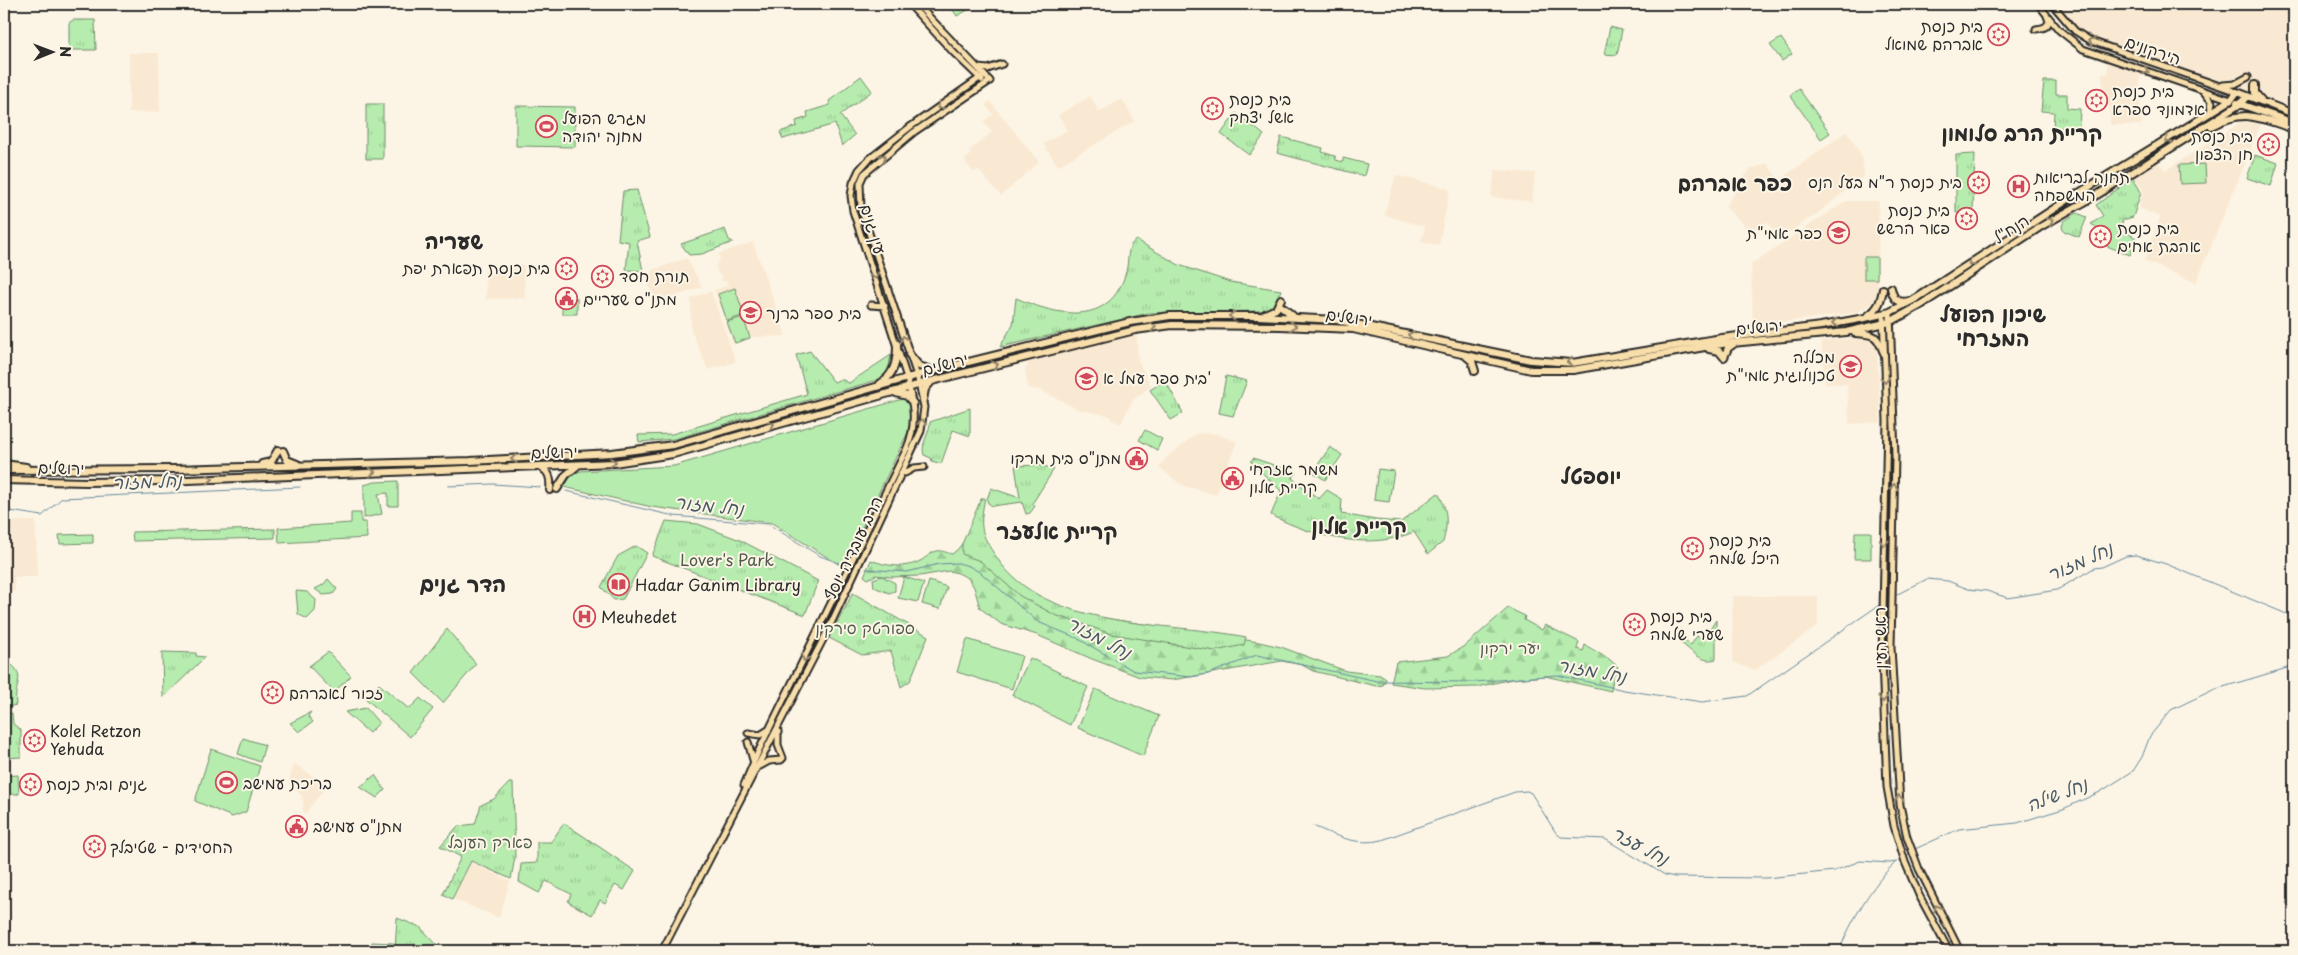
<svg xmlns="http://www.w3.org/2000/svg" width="2298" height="955" viewBox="0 0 2298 955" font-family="'Playpen Sans','Playpen Sans Hebrew',sans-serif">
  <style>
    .built { fill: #fae9d2 }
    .grass { fill: #b6ecae; stroke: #708c6c }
    .forest { fill: url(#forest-firs); stroke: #708c6c }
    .park { fill: url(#park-tufts); stroke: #708c6c }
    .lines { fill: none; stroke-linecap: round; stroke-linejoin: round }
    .stream { stroke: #65899e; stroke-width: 1 }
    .major-casing { stroke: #2b2b2b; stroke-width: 9 }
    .highway-casing { stroke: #2b2b2b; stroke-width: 10 }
    .major { stroke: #f8deab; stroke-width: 5 }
    .highway { stroke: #f8deab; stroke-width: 6 }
    .oneway { stroke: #92846b }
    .labels { text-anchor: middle; stroke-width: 4; stroke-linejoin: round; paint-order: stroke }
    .poi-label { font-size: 16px; fill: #2b2b2b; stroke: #fcf5e5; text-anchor: start }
    .street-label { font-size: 16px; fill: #2b2b2b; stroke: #fcf5e5 }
    .park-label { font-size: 16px; fill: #4e5b4c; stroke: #fcf5e5 }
    .water-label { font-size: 18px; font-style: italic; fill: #485a65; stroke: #fcf5e5 }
    .district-label { font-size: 21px; font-weight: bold; fill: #2b2b2b; stroke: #fcf5e5 }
  </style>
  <defs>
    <pattern id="forest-firs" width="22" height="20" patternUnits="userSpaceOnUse" patternTransform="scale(1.25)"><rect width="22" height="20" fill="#b6ecae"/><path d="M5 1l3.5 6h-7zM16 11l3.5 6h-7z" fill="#9dcb96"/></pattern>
    <pattern id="park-tufts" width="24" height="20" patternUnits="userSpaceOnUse" patternTransform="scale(1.25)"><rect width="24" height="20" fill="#b6ecae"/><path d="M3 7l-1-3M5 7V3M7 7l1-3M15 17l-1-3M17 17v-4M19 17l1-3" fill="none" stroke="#9dcb96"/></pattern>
  </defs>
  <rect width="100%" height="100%" fill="#fcf5e5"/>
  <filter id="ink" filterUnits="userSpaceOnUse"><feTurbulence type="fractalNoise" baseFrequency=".02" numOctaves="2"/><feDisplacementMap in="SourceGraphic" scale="10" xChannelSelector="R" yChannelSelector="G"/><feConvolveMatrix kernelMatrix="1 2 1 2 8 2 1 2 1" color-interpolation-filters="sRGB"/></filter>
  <g filter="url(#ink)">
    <path class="built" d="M2056,4H2294V107L2093,38L2077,27Z
      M129,53H159L160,112L129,113Z
      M2107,62L2140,72L2141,125H2110L2109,106H2104L2102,74L2108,73Z
      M1090,96L1099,112L1122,99L1135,121L1058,166L1043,144L1067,130L1058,115Z
      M990,101L1039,162L1001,196L978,170L973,172L965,162L966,158L971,154L969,151L992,132L983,122L993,114L985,105Z
      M2244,120L2261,124L2196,283L2144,261L2160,217L2139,208L2143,190L2134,177L2158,162L2166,170Z
      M1847,131L1862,156L1864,176L1818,213L1779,239L1767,222L1751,231L1725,207L1749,170L1767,163L1779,180Z
      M1495,170L1535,173L1532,202L1491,197Z
      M1396,175L1450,189L1439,245L1421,242L1425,227L1384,215Z
      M4,178H8L7,230H4Z
      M1846,201H1879L1878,292L1873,303L1860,311L1846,314L1753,326L1751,264Z
      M753,242L786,336L752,337L733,345L714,290L728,285L726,281L723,282L720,274H718L715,266L720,259L718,254Z
      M687,258L702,287L656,303L647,281L652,270Z
      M485,265H524L525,298L486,299Z
      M711,291L736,362L708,370L691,330V298Z
      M1137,334L1138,360L1151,386L1132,401L1121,424L1111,420L1110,416L1077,409L1040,390L1028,388L1025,370L1029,362L1060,353Z
      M1860,337L1872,338L1875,342L1877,349L1881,422L1849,424L1847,384H1825L1821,341Z
      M1203,433L1217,434L1237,442L1216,495L1181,485L1159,467L1165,459L1196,434Z
      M4,521H36L37,577H14L15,591L4,592Z
      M1732,596H1818V626L1754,671L1733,662Z
      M294,763L327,786L304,815L302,796L296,791L294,787L288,784Z
      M471,862L510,881L499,918L453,899Z"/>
    <path class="grass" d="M1799,89L1830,133L1821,139L1790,95Z
      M516,106L575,107V147L516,146Z
      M2205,164L2206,183L2180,184L2179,165Z
      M1864,257H1877V279H1864Z
      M735,288L744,315L727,321L718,294Z
      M562,298H577V314H562Z
      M743,317L750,338L735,343L727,322Z
      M906,398L912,408L910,428L843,567L772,523L652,507L564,487L571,476L580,471L674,466Z
      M1145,430L1162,439L1157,450L1139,440Z
      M398,481V506H388V493L378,494L382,514L364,518V485L375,482Z
      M351,513H361V522H366L367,538L279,543L278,528L351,523Z
      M1855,532H1871V559H1854Z
      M93,534V543L60,544L59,535Z
      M882,576L895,583V591L889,593L874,587L873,579Z
      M904,577L924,583L918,602L898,598Z
      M328,579L337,589L333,594L323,595L315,589L323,585Z
      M929,581L947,587L940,609L922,604Z
      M296,591L307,592L316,600L315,611L307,619L298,614Z
      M447,629L476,664L443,703L413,673Z
      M967,639L1022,656L1012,689L957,672Z
      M328,652L351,676L334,692L309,666Z
      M1030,658L1088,687L1070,725L1012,695Z
      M379,684L409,709L420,698L433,709L410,737L366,699Z
      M1095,689L1159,716L1143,756L1078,728Z
      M366,708L379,723L369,733L345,712Z
      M311,712L308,716L313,722L299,732L290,723Z
      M243,738L265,745L260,762L238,754Z
      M211,749L260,766L246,812L232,817L195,801Z
      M375,775L385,790L377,798L360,787Z
      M372,942L393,943L392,951H372Z"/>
    <path class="forest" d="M969,534L1015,585L1065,610L1091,616L1259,642L1281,647L1346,671L1380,675L1386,679L1383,685L1376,686L1313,671L1302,665L1282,661L1172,680L1140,677L1092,659L1037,635L1001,624L980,608L974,587L968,578L958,573L949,571L920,576L890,577L876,575L868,579L864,576L871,560C886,566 905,569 920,561C926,558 931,552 937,551C942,550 947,553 952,554L958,549Z
      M1508,608L1525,616L1524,620L1542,630L1545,625L1579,642L1577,649L1583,651L1585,645L1609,659L1618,667L1613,678L1611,691L1545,676L1512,679L1477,687L1425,688L1391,683L1396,662L1448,656L1466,645Z"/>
    <path class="park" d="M949,4H974L975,6L957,16Z
      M73,20H95L96,50H69V23Z
      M1610,27L1622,30L1617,55L1604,54Z
      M1781,38L1792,54L1782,61L1770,45Z
      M861,76L872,91L840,115L855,135L842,146L835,124L783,139L780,132L797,126L796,121L808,117L807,112L830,105L829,101Z
      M2044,81H2056V94H2067V108L2080,109L2079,129L2053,128L2054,112L2041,111Z
      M366,104H383V159H366Z
      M1236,113L1264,135L1249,155L1221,134Z
      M1281,137L1323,148L1322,152L1335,156L1336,160L1343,162V158L1367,164L1364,176L1277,153Z
      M1975,154L1973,210L1956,213V155Z
      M2255,155L2278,163L2271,186L2247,178Z
      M2133,178L2141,192L2133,217L2123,220L2121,229L2136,238L2130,255L2104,245L2108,234L2091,224L2103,216L2096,205Z
      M637,190L650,237L637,241L643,271L626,270L629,242L618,240L623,191Z
      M2077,213L2087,217L2079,237L2064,231L2062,226L2064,221Z
      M725,229L729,240L733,242L702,254L689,255L681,244Z
      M1136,240L1179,265L1230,282L1281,290C1276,303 1273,309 1259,311L1149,313L1000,347L1013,324L1016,298C1058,316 1110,328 1126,272C1129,261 1126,246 1136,240Z
      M810,351L834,382L841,379L849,383L891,355L888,372L881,379L674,439L639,442L638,435L672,434L807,394L796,355Z
      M1226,376L1247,381L1233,416L1219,413Z
      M1165,380L1183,413L1171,420L1150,390Z
      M970,408V436L953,430L941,464L932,461L931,458L924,455C920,444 930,433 930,422Z
      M1330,447L1342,455L1325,480L1313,472Z
      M1253,458L1297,473L1292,478L1319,499L1327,490L1342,499L1341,514L1376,520L1401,522L1438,493C1448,509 1448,524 1443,542L1428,554L1414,532C1369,551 1313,537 1271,515L1281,491L1251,462Z
      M1040,465L1054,469L1032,504L1035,506L1030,513L1026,514L1022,502L992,506L988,503L987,499L991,488L1020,498L1015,466Z
      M1378,469L1394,471L1389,502L1374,500Z
      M985,498C979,527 980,533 997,558C1046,631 1168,621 1246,637L1244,645L1215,651L1112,634L1055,615L1020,596L980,561L962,554V544L981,499Z
      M666,521L698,524L740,540L818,581L805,615L652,556Z
      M275,529V538L133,541L132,532Z
      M636,546L647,553L623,599L614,600L601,587L618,556Z
      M853,593L928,636L910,681L901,687L891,651L862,655L829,638Z
      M1716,620V659C1700,664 1691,649 1678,641L1680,638L1691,645L1697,636L1703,640Z
      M162,652L196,653V656L205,657L163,698Z
      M4,660C30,674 13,683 16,705L4,708Z
      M12,713L13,724L21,730V757L5,758L4,714Z
      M18,775L19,794H4V776Z
      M509,783H513L515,857L511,879L471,861L452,899L443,894L461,857L440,846L458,826L475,824L481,805L494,799Z
      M564,823L635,871L624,890L615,885L605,903L600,900L592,915L568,902L571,894L546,881L539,893L519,882L521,864L537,863V842H551Z
      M397,918L420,927L441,949L440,951H395Z"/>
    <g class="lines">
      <path class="stream" d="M448,486L493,484L540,487
        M566,491L674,516L768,524L820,556L842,564
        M4,510L42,516L62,498L300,487
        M866,569L907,572L939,564L958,563L969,566L981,573L1038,622L1077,638L1134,671L1191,677L1208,674L1257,655L1377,681L1475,682L1557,675L1624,690L1702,702L1747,696L1882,603
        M1894,596L1927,579L1948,581L1968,589L1987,591L2008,598L2057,590L2094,568L2102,567L2126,556L2136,555L2166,564L2294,617
        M1313,826C1337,836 1356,846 1382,840L1515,792L1527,791L1531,793L1556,833L1561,837L1605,839L1665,875L1675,877L1766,878L1834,871L1860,861L1889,863L1897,862
        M1915,849L1959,829L2017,823L2063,809L2100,792L2133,771L2142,757L2150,736L2171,710L2213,690L2294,666
        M1905,856L1912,852
        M1839,951C1850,923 1873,883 1895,863"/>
      <defs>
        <path id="major" d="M909,4L954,53L982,80
          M2038,4L2059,30L2083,49L2231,100
          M2052,4L2075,31L2091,41L2237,92
          M2036,29C2043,28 2047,28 2049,21L2047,16
          M978,68L988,69L1002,64
          M2223,85L2235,84L2248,77
          M2204,92L2212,102L2210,112
          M871,305L885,306
          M1890,312L1895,456L1891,647L1900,805L1907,837L1919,869L1960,951
          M1883,314L1887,421L1882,660L1887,787L1894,826L1905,862L1919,895L1949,951
          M905,473L914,468L924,467
          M748,733L760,735L768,730
          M748,742L753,760
          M760,766L769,761L781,760L783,758L778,745V731
          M744,785L759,750L906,450C918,424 913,404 907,378L853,211L851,196L853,183L859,170L868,160L910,127L984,75
          M662,951L828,630L921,431L924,407L918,379L861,209L860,183L864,174L914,132L990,81L917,4"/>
        <path id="highway" d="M2255,85V93L2261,100
          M2237,103L2294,123
          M2211,126C2246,108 2260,118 2294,129
          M1891,288C1893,298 1897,304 1909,301
          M1281,306L1293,316
          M1265,314L1276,309L1281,299
          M1869,315C1879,308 1881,300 1883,289
          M1855,333C1875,334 1877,335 1884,353
          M1709,349L1719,351L1724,357L1728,348L1735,343
          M909,354L919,366L931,370
          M1466,356L1472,361L1475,371
          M880,384C895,374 897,361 897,344
          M896,393L907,396L913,403
          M923,400L925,389L931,382
          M283,451L287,460L297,464
          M4,464L26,467
          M262,464L271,462L278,450
          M539,467C550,470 551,480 550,490
          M4,470L174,469L470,461L612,453L673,445L932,371L1130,322L1170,316H1258L1337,320L1531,360L1572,363L1722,338L1821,326L1865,318L1890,312L1917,298L2069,199L2231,100L2237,92L2294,114
          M4,480L86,482L164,481L614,463L673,454L932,381L1135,330L1172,325L1280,326L1353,329L1531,370H1573L1722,344L1846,332L1890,322L1921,305L2040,227L2097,195L2240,104L2247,96
          M557,489L566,475L577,466"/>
      </defs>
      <use href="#major" class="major-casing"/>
      <use href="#highway" class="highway-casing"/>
      <use href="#major" class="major"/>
      <use href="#highway" class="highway"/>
    </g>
    <defs><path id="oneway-chevron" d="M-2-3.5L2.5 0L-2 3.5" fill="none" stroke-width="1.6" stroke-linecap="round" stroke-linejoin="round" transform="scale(1.25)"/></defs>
    <g class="oneway">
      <use href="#oneway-chevron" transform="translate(2092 41) rotate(-157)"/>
      <use href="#oneway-chevron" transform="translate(2146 71) rotate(19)"/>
      <use href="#oneway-chevron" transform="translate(940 106) rotate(146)"/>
      <use href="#oneway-chevron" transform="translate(2168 140) rotate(149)"/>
      <use href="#oneway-chevron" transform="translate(883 157) rotate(-42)"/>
      <use href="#oneway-chevron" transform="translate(2050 221) rotate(-30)"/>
      <use href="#oneway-chevron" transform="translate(1971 263) rotate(147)"/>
      <use href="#oneway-chevron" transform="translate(875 276) rotate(70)"/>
      <use href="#oneway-chevron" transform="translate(1232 316) rotate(-180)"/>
      <use href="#oneway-chevron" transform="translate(1835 323) rotate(169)"/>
      <use href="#oneway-chevron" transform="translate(1293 326) rotate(2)"/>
      <use href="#oneway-chevron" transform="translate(1153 327) rotate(-8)"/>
      <use href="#oneway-chevron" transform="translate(1411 335) rotate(-167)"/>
      <use href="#oneway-chevron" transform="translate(904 339) rotate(-108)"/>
      <use href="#oneway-chevron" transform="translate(1570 362) rotate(179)"/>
      <use href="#oneway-chevron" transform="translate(995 365) rotate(-14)"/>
      <use href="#oneway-chevron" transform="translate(1885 380) rotate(88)"/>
      <use href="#oneway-chevron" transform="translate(922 422) rotate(-84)"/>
      <use href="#oneway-chevron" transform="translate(771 425) rotate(-16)"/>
      <use href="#oneway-chevron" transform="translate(514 459) rotate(177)"/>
      <use href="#oneway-chevron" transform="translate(613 462) rotate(-5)"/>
      <use href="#oneway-chevron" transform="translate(372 472) rotate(-2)"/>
      <use href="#oneway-chevron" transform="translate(210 479) rotate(-2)"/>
      <use href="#oneway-chevron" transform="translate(1894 487) rotate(-88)"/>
      <use href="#oneway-chevron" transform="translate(1884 543) rotate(92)"/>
      <use href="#oneway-chevron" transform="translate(805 658) rotate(117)"/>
      <use href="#oneway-chevron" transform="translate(1883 699) rotate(89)"/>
      <use href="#oneway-chevron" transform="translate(1899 798) rotate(-95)"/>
      <use href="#oneway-chevron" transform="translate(1937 908) rotate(-117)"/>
    </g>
  </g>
  <defs>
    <symbol id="synagogue-ring" viewBox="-11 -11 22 22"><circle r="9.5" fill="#fcf5e5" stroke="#d1495b" stroke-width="1.5"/><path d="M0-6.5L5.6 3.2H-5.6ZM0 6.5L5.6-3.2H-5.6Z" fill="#d1495b"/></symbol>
    <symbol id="stadium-ring" viewBox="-11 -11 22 22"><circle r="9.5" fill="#fcf5e5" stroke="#d1495b" stroke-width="1.5"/><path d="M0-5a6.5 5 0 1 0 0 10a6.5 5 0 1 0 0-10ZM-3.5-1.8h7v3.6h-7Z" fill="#d1495b"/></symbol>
    <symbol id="hospital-ring" viewBox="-11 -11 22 22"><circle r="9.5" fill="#fcf5e5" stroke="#d1495b" stroke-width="1.5"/><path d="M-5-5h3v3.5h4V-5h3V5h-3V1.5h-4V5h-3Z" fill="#d1495b"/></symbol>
    <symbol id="school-ring" viewBox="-11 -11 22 22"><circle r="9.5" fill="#fcf5e5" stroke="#d1495b" stroke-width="1.5"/><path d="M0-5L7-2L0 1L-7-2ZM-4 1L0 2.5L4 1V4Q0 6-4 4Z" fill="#d1495b"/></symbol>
    <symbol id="civic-ring" viewBox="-11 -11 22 22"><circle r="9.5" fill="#fcf5e5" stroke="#d1495b" stroke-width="1.5"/><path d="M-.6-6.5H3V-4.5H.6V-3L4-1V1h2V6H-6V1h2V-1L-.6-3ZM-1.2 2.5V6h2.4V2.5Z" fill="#d1495b"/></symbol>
    <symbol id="university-ring" viewBox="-11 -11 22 22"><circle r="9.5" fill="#fcf5e5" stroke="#d1495b" stroke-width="1.5"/><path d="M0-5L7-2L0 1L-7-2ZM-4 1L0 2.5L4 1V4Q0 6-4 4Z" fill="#d1495b"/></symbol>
    <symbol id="library-ring" viewBox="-11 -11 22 22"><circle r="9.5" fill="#fcf5e5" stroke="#d1495b" stroke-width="1.5"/><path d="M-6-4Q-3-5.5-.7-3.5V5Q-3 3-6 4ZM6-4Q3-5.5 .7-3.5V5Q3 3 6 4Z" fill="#d1495b"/></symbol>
  </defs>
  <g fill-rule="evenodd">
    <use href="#synagogue-ring" x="1986" y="22" width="25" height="25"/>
    <use href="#synagogue-ring" x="2084" y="88" width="25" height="25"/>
    <use href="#synagogue-ring" x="1200" y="96" width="25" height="25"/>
    <use href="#stadium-ring" x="534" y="114" width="25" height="25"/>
    <use href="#synagogue-ring" x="2256" y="132" width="25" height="25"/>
    <use href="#synagogue-ring" x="1966" y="170" width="25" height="25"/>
    <use href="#hospital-ring" x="2006" y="174" width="25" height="25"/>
    <use href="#synagogue-ring" x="1954" y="206" width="25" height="25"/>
    <use href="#school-ring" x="1826" y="220" width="25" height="25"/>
    <use href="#synagogue-ring" x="2088" y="224" width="25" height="25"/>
    <use href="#synagogue-ring" x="554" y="256" width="25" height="25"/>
    <use href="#synagogue-ring" x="590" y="264" width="25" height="25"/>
    <use href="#civic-ring" x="554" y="286" width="25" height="25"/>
    <use href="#school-ring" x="738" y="300" width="25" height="25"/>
    <use href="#university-ring" x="1838" y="354" width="25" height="25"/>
    <use href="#school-ring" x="1074" y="366" width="25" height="25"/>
    <use href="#civic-ring" x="1124" y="446" width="25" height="25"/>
    <use href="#civic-ring" x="1220" y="466" width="25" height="25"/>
    <use href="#synagogue-ring" x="1680" y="536" width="25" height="25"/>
    <use href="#library-ring" x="606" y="572" width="25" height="25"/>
    <use href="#hospital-ring" x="572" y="604" width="25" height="25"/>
    <use href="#synagogue-ring" x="1622" y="612" width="25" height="25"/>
    <use href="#synagogue-ring" x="260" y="680" width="25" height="25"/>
    <use href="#synagogue-ring" x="22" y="728" width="25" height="25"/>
    <use href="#stadium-ring" x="214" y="770" width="25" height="25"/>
    <use href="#synagogue-ring" x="18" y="772" width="25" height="25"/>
    <use href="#civic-ring" x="284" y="814" width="25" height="25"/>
    <use href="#synagogue-ring" x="82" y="834" width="25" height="25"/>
  </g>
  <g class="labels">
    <g class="poi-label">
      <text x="1983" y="32" text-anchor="end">בית כנסת<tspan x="1983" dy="18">אברהם שמואל</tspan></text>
      <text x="2112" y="97">בית כנסת<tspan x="2112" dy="18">אדמונד ספרא</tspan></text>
      <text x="1229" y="105">בית כנסת<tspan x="1229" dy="18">אשל יצחק</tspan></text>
      <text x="562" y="124">מגרש הפועל<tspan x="562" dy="18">מחנה יהודה</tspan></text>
      <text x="2253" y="142" text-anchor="end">בית כנסת<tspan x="2253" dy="18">חן הצפון</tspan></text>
      <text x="2034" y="183">תחנה לבריאות<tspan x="2034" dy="18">המשפחה</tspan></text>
      <text x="1962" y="188" text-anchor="end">בית כנסת ר"מ בעל הנס</text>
      <text x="1950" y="216" text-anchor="end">בית כנסת<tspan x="1950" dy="18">פאר הרשש</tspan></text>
      <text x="2117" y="234">בית כנסת<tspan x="2117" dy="18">אהבת אחים</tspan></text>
      <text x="1822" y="239" text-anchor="end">כפר אמי"ת</text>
      <text x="550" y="274" text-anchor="end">בית כנסת תפארת יפת</text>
      <text x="619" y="282">תורת חסד</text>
      <text x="583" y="305">מתנ"ס שעריים</text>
      <text x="766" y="319">בית ספר ברנר</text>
      <text x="1835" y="363" text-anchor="end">מכללה<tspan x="1835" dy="18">טכנולוגית אמי"ת</tspan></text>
      <text x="1103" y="384">בית ספר עמל א'</text>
      <text x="1121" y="464" text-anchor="end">מתנ"ס בית מרקו</text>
      <text x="1249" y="475">משמר אזרחי<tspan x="1249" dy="18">קריית אלון</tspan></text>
      <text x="1709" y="546">בית כנסת<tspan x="1709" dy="18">היכל שלמה</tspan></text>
      <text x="635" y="591">Hadar Ganim Library</text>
      <text x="1650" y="622">בית כנסת<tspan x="1650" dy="18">שערי שלמה</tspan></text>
      <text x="601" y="623">Meuhedet</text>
      <text x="289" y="699">זכור לאברהם</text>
      <text x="50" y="737">Kolel Retzon<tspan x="50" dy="18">Yehuda</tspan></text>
      <text x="243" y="789">בריכת עמישב</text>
      <text x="46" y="790">גנים ובית כנסת</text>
      <text x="313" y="832">מתנ"ס עמישב</text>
      <text x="110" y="853">החסידים - שטיבלך</text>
    </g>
    <g class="street-label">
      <text transform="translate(2153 50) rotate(19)" y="6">הירקונים</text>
      <text transform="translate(873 229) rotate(73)" y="6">עין גנים</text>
      <text transform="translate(2011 229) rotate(-33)" y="6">הנח"ל</text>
      <text transform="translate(1349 317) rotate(7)" y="6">ירושלים</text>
      <text transform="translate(1759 327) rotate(-5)" y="6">ירושלים</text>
      <text transform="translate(945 364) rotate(-15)" y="6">ירושלים</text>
      <text transform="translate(554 452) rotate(-2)" y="6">ירושלים</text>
      <text transform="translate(61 468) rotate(1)" y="6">ירושלים</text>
      <text transform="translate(853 548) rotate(-64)" y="6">הרב עובדיה יוסף</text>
      <text transform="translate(1880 638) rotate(-91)" y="6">ראש העין</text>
    </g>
    <g class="park-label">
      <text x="727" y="566">Lover's Park</text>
      <text x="865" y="634">ספורטק סירקין</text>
      <text x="1510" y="654">יער ירקון</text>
      <text x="490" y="848">פארק הענבל</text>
    </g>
    <g class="water-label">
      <text transform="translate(147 482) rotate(-2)" y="6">נחל מזור</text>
      <text transform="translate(709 506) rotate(6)" y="6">נחל מזור</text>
      <text transform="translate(2080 562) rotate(-24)" y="6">נחל מזור</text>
      <text transform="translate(1099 638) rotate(28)" y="6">נחל מזור</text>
      <text transform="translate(1592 671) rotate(10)" y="6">נחל מזור</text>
      <text transform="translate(2057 795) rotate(-21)" y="6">נחל שילה</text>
      <text transform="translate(1640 846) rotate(28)" y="6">נחל עזר</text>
    </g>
    <g class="district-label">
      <text x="2022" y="141">קריית הרב סלומון</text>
      <text x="1735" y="191">כפר אברהם</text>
      <text x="454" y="249">שעריה</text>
      <text x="1993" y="322">שיכון הפועל<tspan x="1993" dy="24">המזרחי</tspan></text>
      <text x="1591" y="484">יוספטל</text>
      <text x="1359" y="534">קריית אלון</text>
      <text x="1057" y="539">קריית אלעזר</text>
      <text x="463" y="592">הדר גנים</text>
    </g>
  </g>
  <rect width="2298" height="955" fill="none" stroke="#fcf5e5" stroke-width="20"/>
  <rect x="10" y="10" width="2278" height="935" fill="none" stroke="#2b2b2b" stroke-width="2" filter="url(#ink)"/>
  <g transform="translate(52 52) rotate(89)" stroke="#fcf5e5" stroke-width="4" paint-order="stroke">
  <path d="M0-4L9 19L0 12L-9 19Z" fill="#2b2b2b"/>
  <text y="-8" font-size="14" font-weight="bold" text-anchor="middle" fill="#2b2b2b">N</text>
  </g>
</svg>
